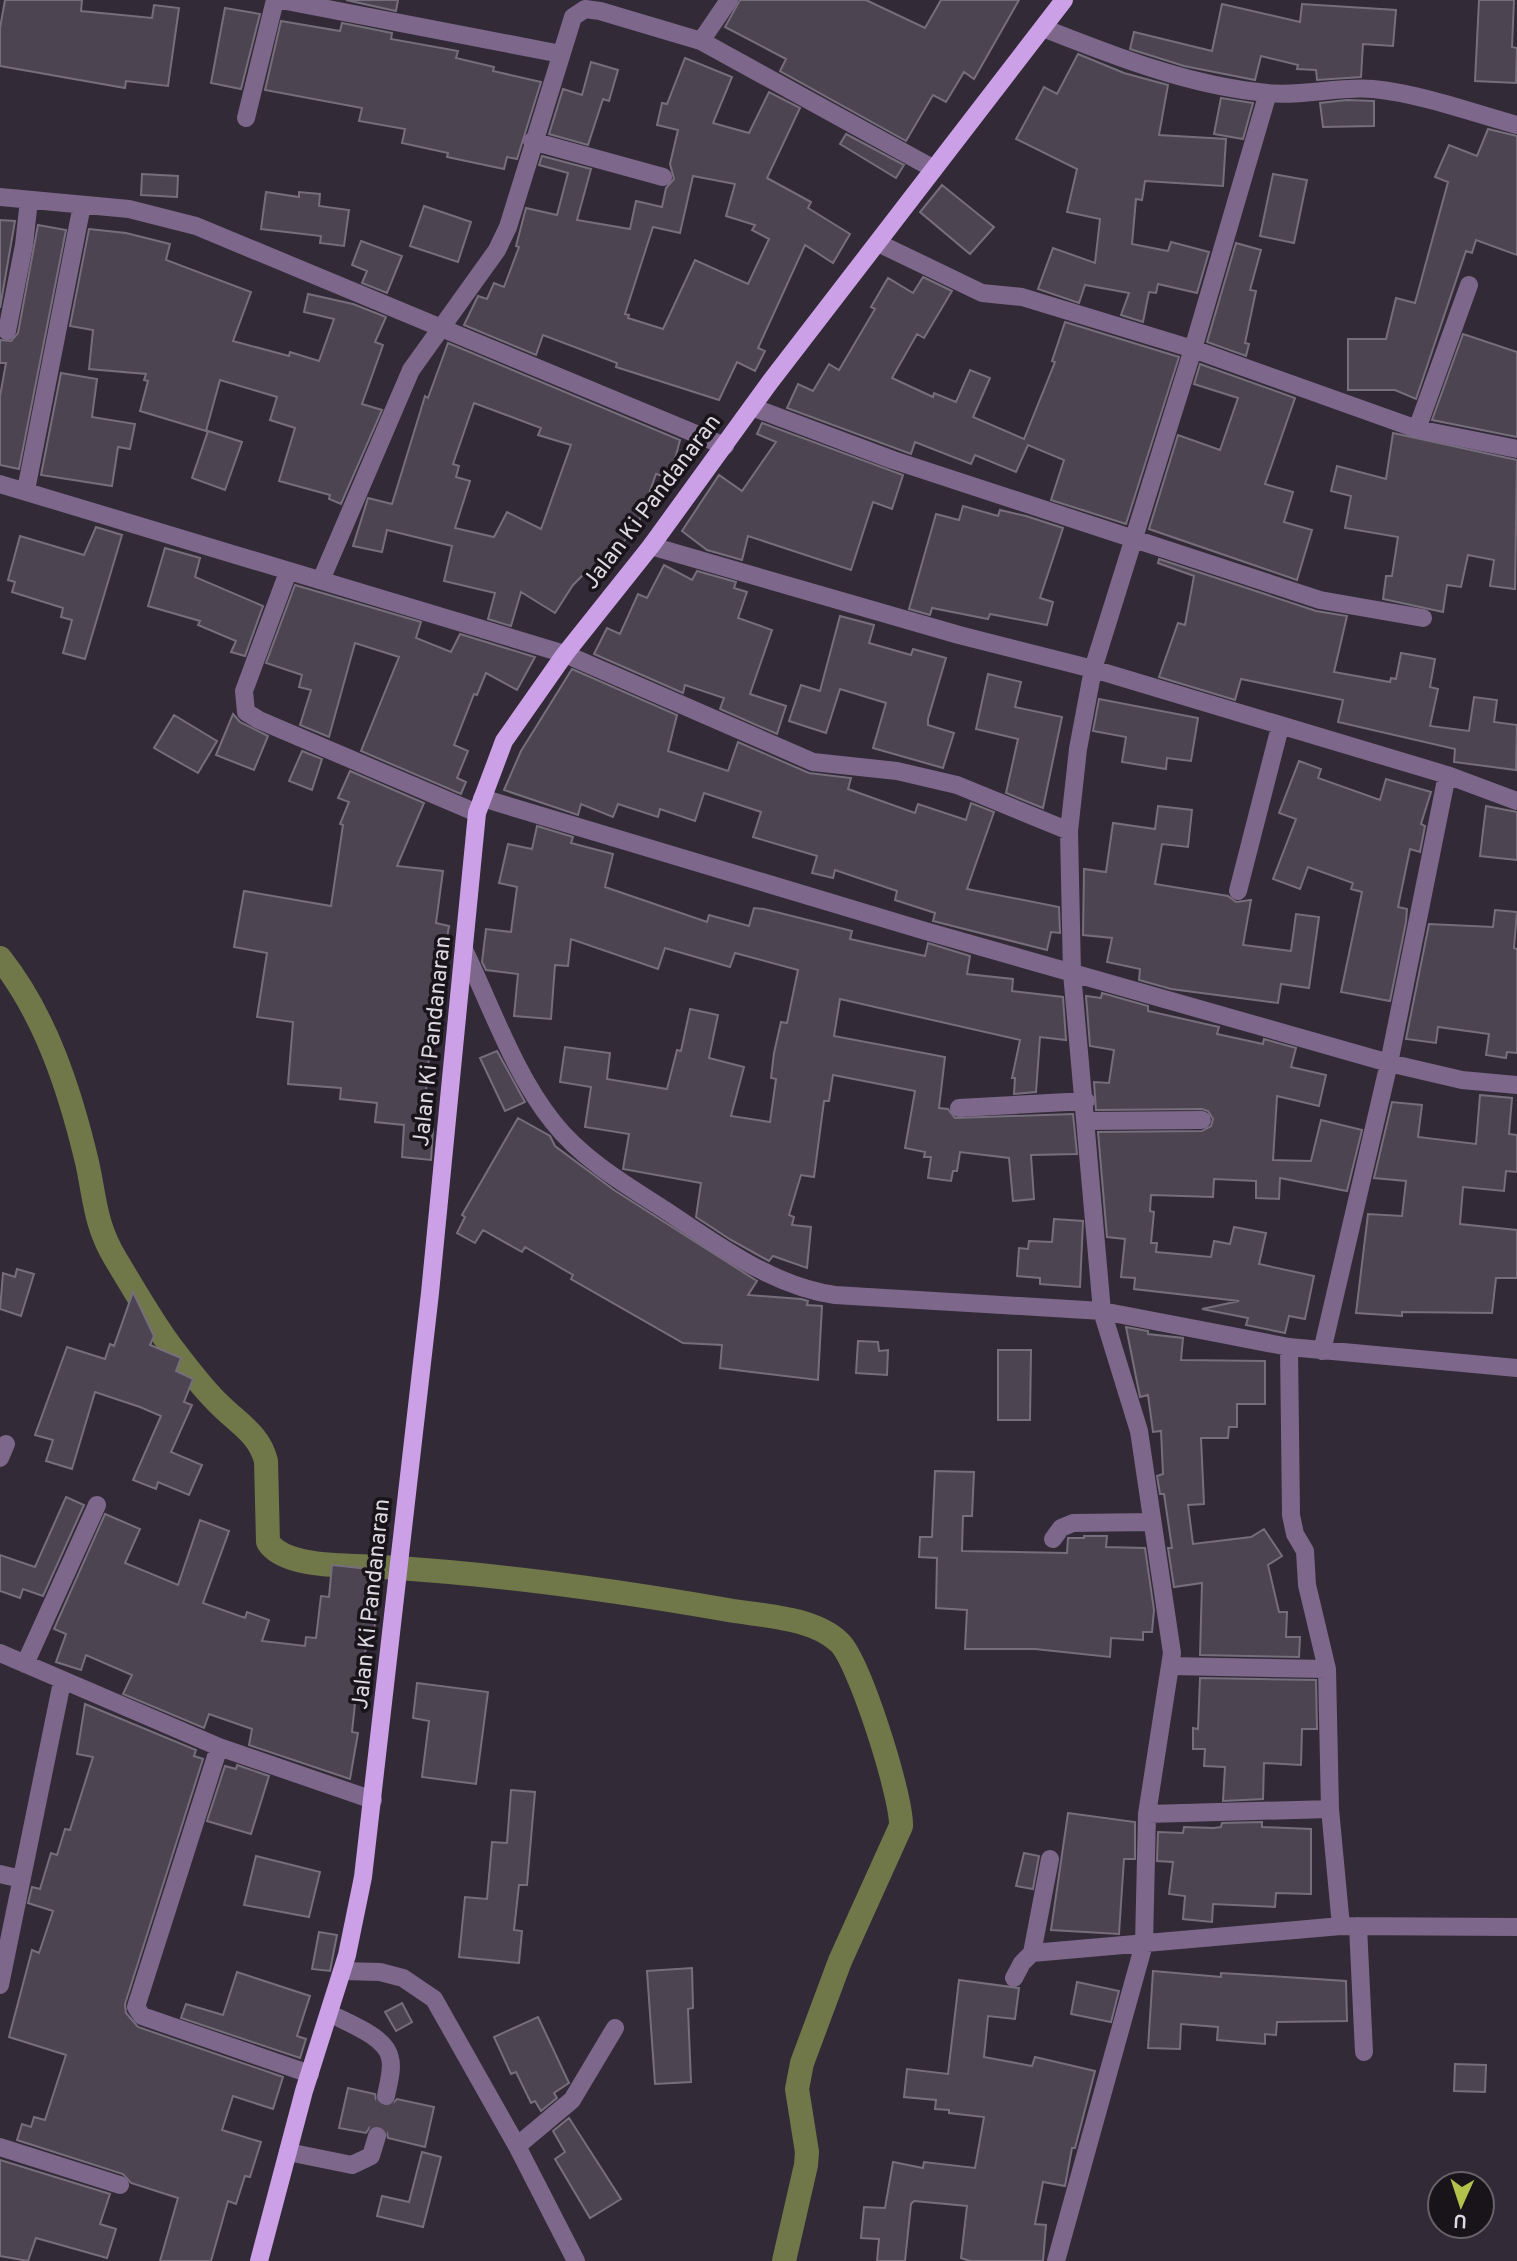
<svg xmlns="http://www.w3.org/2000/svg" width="1517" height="2261" viewBox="0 0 1517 2261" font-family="Overpass,sans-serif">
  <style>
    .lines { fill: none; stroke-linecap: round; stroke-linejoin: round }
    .canal { stroke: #707748; stroke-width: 24 }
    .building { fill: #4d4452; stroke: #776e7d; stroke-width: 2; fill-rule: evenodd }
    .minor-tunnel { stroke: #4c4450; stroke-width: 18; stroke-dasharray: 18 9; stroke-linecap: butt }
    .minor { stroke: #7d678a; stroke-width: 18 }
    .major { stroke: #cca0e7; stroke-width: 18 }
    .labels { text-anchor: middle; stroke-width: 7; stroke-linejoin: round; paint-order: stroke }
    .street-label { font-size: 23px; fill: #ddd8e1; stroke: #18141a }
  </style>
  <rect width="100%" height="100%" fill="#322a37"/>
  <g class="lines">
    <path class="canal" d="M0,958C46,1016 70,1091 87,1162C95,1198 95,1225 115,1258C132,1286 153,1323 172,1348C187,1367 202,1388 220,1405C239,1424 259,1434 266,1461L268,1542C285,1569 351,1565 382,1567C498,1574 614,1590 728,1610C763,1616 812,1617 839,1642C859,1660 902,1796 901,1826L840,1961L802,2063L797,2089L807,2152L806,2165L784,2261"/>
  </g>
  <path class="building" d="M5,0H82L81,11L152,18L154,5L179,8L168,86L126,81L125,88L0,66V28Z
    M346,0H398L396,11Z
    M740,0H866L925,28L941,0H1019L974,79L964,72L946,102L933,95L906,141L780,71L786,59L725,27Z
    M1479,0H1514L1512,47L1517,48L1516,83L1475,81Z
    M1222,4L1300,22L1302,4L1396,10L1393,46L1363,44L1361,77L1317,80L1316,70L1297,69L1298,65L1261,56L1255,80L1184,66L1130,49L1134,32L1212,51Z
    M225,8L260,14L241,89L211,83Z
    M281,21L340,31L342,23L392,33L391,39L458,51L456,58L494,67L493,71L541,82L517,159L507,157L504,169L447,157L448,153L402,143L405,129L359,121L362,108L265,90Z
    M1078,54L1124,73L1168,85L1159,135L1226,139L1223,186L1145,181L1142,200L1136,199L1132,244L1168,251L1171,242L1209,252L1197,293L1158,284L1156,293L1149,292L1143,322L1121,315L1129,293L1085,285L1079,303L1038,289L1053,248L1095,263L1100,219L1067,212L1077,169L1016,139L1044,87L1057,94Z
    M685,58L732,77L713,123L749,133L769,92L800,108L767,178L811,202L808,208L850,234L833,263L805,245L758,348L765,351L755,371L737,362L719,400L616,367L617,363L543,335L536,355L464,325L478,296L487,299L494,283L504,287L519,247L516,246L526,208L557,215L568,173L539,165L542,156L591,169L577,220L630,229L636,201L662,207L666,188L674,179L670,164L678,130L657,125L662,103L667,104ZM693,176L735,184L726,216L755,225L752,230L769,239L748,284L695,260L663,329L628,318L629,315L625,314L653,227L680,233Z
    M591,62L618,70L609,101L603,99L588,145L549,134L563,89L582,95Z
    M1221,98L1253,103L1243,139L1214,134Z
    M1347,100L1374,101V126L1323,127L1320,103Z
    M1488,129L1517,136V255L1476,240L1472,253L1466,251L1416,399L1395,390H1348V339H1386L1396,298L1415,303L1448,182L1435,177L1449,145L1477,156Z
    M846,134L904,165L896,178L840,144Z
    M142,174L178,176L177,197L141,195Z
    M1273,174L1307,180L1294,243L1260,236Z
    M942,185L994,227L970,254L920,212Z
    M266,192L299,197V192L320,194L319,206L349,210L344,246L320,243L321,236L261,229Z
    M424,206L471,222L458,262L410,246Z
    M0,220L15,221L0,308Z
    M38,225L66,230L19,469L0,465V396L6,363H0V340L11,341L18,333Z
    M89,229L126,233L170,244L166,260L251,292L233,341L289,356L290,352L319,361L334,319L304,312L308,294L353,304L386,317L375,342L383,345L362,404L382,410L341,504L329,499L330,495L279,481L295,428L270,420L277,397L220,380L206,431L140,411L148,381L144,380L146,374L89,369L93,330L70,326Z
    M361,241L402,256L387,293L362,283L367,271L352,265Z
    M1236,243L1261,250L1250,290L1256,291L1245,343L1249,344L1246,356L1207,342Z
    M923,277L952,291L924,338L917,334L892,378L933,397L934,393L956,402L970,370L990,378L973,417L1024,439L1055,362L1052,361L1065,322L1179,357L1126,524L1051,500L1064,460L1028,445L1016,472L975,455L971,464L915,442L911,454L787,408L798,384L813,391L829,364L839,370L875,309L871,307L888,278L913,293Z
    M1463,334L1517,352V437L1432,420Z
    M448,343L680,440L670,478L656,474L636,530L633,529L596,579L586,572L573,585L555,613L521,592L511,626L488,619L495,593L444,581L452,546L387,530L382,552L353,546L368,498L392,504L425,396L428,398ZM474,403L541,428L538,435L571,445L541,529L507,512L494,537L455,528L470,481L456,477L459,466L453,464Z
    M1200,364L1295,398L1265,484L1293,492L1284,522L1312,530L1297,580L1149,529L1178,435L1220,450L1238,398L1194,384Z
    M61,373L97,379L92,417L135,424L130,449L118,447L112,486L41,475Z
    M762,423L903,475L892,509L873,502L851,570L748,536L742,560L707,550L682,531L719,475L742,491L776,442L757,434Z
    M208,431L242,442L225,490L192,478Z
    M1393,433L1517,460L1515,589L1490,586L1494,560L1468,555L1461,587L1447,585L1443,612L1383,599L1386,576H1392L1398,537L1345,528L1351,496L1331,491L1337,466L1386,479Z
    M963,506L998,516L1000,510L1026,516L1063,528L1040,598L1053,602L1047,625L990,614L988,619L932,608L930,615L909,609L936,514L959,520Z
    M96,527L122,535L85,659L63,653L72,620L61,617L63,608L12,592L15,582L8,580L20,536L84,555Z
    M165,548L200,558L195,577L263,606L245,656L231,652L236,641L198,625L200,621L148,606Z
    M1159,559L1316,611L1347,616L1334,672L1390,682L1391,678L1396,679L1401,653L1435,659L1430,687L1438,689L1430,726L1469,731L1474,697L1497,700L1494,722L1517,725L1516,770L1454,762L1455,749L1338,722L1343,700L1241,679L1235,700L1159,677L1178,623L1185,625L1194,576L1158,563Z
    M664,565L692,580L697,571L736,582L734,588L747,592L738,618L772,630L750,694L786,706L777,734L720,709L724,698L685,685L683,693L594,654L607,628L620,634L638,594L647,598Z
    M295,585L421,622L416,638L451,652L460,634L535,657L517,690L486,673L477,695L474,694L454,745L468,751L457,778L466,782L461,794L361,751L399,657L355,643L329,737L300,725L311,690L299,687L302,675L266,663Z
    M840,616L874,625L869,643L911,655L913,649L946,658L928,719V725L954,733L943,768L873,748L886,703L840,689L826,733L789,721L801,685L820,691Z
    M572,669L677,715L668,751L728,771L738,742L809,773L851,778L848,789L915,813L918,804L966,820L971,803L994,812L967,889L1059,907L1060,933L1051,932L1047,950L933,921L935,913L895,900L897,891L835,870L833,878L812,873L817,856L753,837L761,812L704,793L695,821L660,809L658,817L618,804L613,817L581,804L578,815L504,790L521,751Z
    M988,674L1021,682L1015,707L1062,717L1043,808L1006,793L1018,739L976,729Z
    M1099,699L1198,718L1191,761L1167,758L1166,769L1122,762L1126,737L1093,731Z
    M233,714L240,722L268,736L254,770L216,755Z
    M174,715L217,741L198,773L154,748Z
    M302,751L322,759L312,790L289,781Z
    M1299,761L1321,769L1318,778L1380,800L1386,779L1431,792L1421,824L1425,826L1420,852L1410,849L1398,907L1407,909L1406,922L1390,1001L1341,992L1362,892L1351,889L1353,883L1308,867L1300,889L1273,879L1296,819L1279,813Z
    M350,771L424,803L397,866L443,871L436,923L449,926L430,1045L424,1115H427L426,1129H433L431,1160L402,1157L404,1125L375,1122L377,1103L340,1099L341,1088L288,1084L293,1022L257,1017L267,953L234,947L244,891L331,906L343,825L340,824L349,802L338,798Z
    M1158,806L1192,810L1188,847L1162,844L1155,884L1228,896L1236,902L1251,900L1243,945L1291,951L1296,914L1319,917L1309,988L1281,984L1278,1003L1171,989L1139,980L1140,969L1107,962L1112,938L1083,935L1084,869L1106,872L1113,823L1155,829Z
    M1486,806L1517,812V860L1480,856Z
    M537,826L573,837L571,843L613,854L605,887L707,922L709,915L749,926L754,908L764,909L852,931L850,939L925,956L928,943L970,956L967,974L1013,979L1012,991L1063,997L1066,1040L1040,1037L1036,1092L1014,1094L1015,1078H1012L1020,1040L840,999L834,1036L945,1057L939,1108L948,1109L955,1118L1073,1114L1077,1154L1031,1155L1034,1199L1013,1201L1009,1158L960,1152L957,1171H953L951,1181L928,1178L931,1157H924L925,1152L905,1148L915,1091L833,1075L829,1101H824L814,1177L801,1175L789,1215L794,1217L792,1225L811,1227L807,1268L773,1256L769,1261L731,1240L696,1217L701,1183L623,1169L629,1134L585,1127L591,1087L560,1082L565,1047L610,1053L607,1079L667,1089L677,1050L681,1051L690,1009L718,1015L709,1058L744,1067L731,1116L770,1122L776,1079L771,1078L774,1053L781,1022L787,1023L798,970L735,953L730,967L665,948L658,969L571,939L568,966L555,965L551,1019L514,1016L518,974L486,970L482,962L486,929L511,932L517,887L499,883L508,844L532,849Z
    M1495,910L1517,912L1514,948L1517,949V1053L1507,1052L1506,1058L1486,1055L1489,1034L1438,1027L1436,1043L1406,1039L1429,924L1493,927Z
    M1102,993L1148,1006V1011L1219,1027L1217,1034L1263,1044L1264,1039L1296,1048L1291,1067L1326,1075L1319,1106L1277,1096L1273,1160L1311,1161L1321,1120L1362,1130L1347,1191L1280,1178L1279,1199L1256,1198V1181L1214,1179L1213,1197L1151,1195L1150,1211L1154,1212L1151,1243H1157L1156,1252L1211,1257L1214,1241L1230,1244L1234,1227L1266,1233L1259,1264L1314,1276L1305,1319L1289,1316L1285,1333L1246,1325L1248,1318L1202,1309L1239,1301L1134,1289L1135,1278L1121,1277L1125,1239L1107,1237L1098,1132L1202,1131L1211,1126L1213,1119L1208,1111L1202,1109L1096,1110L1094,1082L1109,1083L1114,1050L1090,1046L1086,996L1101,998Z
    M497,1051L525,1102L505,1111L480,1058Z
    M1480,1095L1512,1098L1509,1134L1517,1135V1172L1506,1171L1504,1191L1463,1187L1460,1224L1517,1230V1278H1496L1492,1313L1402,1312V1316L1356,1313L1368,1214L1402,1216L1406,1181L1374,1178L1392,1102L1422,1105L1418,1137L1476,1144Z
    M518,1118L550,1136L555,1146L614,1190L757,1281L748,1295L801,1299L808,1301L807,1305L822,1306L818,1380L720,1368L722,1345L683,1343L571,1279L573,1275L525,1247L522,1252L483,1230L475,1243L457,1233L465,1217L462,1215Z
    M1054,1219L1083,1221L1080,1287L1040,1284V1278L1017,1276L1019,1248L1028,1249L1029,1241L1052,1242Z
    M17,1269L34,1274L21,1316L0,1309L3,1273L15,1277Z
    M133,1292L154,1336L150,1345L181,1358L176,1371L193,1379L184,1402L192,1405L171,1452L202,1465L189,1495L158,1482L156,1489L133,1480L161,1416L140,1407L95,1392L72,1469L46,1461L53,1440L35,1435L67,1347L105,1359L110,1344L114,1346Z
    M1126,1327L1148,1331V1334L1183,1338L1181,1360L1265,1361V1404H1237V1427H1229L1228,1438H1201L1204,1504L1188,1505L1193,1544L1251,1537L1264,1529L1282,1556L1268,1565L1279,1612H1287L1286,1637H1300L1299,1657L1200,1655L1202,1583L1174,1587L1168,1548H1172L1164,1494H1160L1157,1476L1163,1474L1161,1431L1153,1432L1148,1395L1140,1397Z
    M858,1341L878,1342L879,1351L888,1350L887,1375L856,1373Z
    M998,1350H1031L1030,1420H998Z
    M935,1471L974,1472L972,1516H963L962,1551L1067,1553L1068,1538H1084V1536H1107L1106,1547L1145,1548L1154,1610L1152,1632H1143V1640L1111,1638L1110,1657L1035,1649H965L967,1610L936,1608L937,1558L919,1557L920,1537H932Z
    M66,1497L84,1505L43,1596L23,1589L20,1598L0,1591V1555L35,1567Z
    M105,1514L140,1529L125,1563L178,1585L200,1520L229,1531L203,1603L245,1618L247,1612L269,1620L262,1641L305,1646L306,1637L316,1638L321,1596L329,1597L332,1565L379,1570L373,1648L366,1647L364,1658L360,1657L352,1732L358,1733L350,1779L249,1745L252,1729L209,1714L204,1728L123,1694L132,1675L86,1655L81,1670L56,1662L66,1634L54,1629Z
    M1200,1678L1316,1680L1317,1729H1302L1301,1765L1264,1763L1263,1799L1223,1801L1225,1767L1204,1766L1205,1749H1193V1728L1198,1729Z
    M417,1683L488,1692L476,1784L422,1777L429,1721L413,1718Z
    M85,1704L196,1750L194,1756L203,1759L125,2004L126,2013L138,2027L283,2077L273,2109L233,2096L222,2130L261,2142L250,2177L245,2176L236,2204L228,2201L211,2261H160L178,2198L131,2183L123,2174L17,2140L22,2124L31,2127L34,2117L45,2120L66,2055L9,2037L32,1950L39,1953L53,1911L28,1903L32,1887L40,1889L51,1853L57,1855L65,1829L70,1830L93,1757L77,1754Z
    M237,1765L269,1776L251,1834L207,1821L225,1766L236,1769Z
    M511,1790L535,1792L527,1885H519L514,1930L522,1931L519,1963L459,1957L465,1897L487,1899L492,1842L507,1843Z
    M1068,1813L1135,1822V1859H1124L1119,1934L1051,1930Z
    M1262,1822V1827L1311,1829V1894L1276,1893L1275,1907L1213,1904L1212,1922L1183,1919L1185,1896L1169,1894L1173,1862L1157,1861L1158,1832L1183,1833L1184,1827L1214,1828L1221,1827L1222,1823Z
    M1024,1853L1039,1856L1033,1889L1016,1886Z
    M256,1856L320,1872L309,1917L244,1905Z
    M319,1932L337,1935L330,1971L312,1969Z
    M692,1968L693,2008L688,2009L691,2082L655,2084L647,1971Z
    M1153,1971L1221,1977V1973L1238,1974L1346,1981L1347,2021L1277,2022L1276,2035L1265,2034V2044L1217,2040L1218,2027L1181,2024L1180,2049L1148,2048Z
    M237,1972L310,1996L297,2036L306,2039L300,2058L181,2018L186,2004L223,2015Z
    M959,1980L1019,1988L1015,2019L988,2016L984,2057L1032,2066L1035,2057L1095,2071L1075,2148H1072L1065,2186L1043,2182L1035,2224L1046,2225L1043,2261H970L961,2258L967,2206L914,2201L911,2204L905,2261H877L879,2239L861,2238L864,2207L885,2208L893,2162L923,2168L924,2162L975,2168L984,2117L949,2113V2110L935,2109L936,2100L904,2097L907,2069L948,2074Z
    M1077,1982L1119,1991L1111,2022L1071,2014Z
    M402,2003L412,2022L396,2031L385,2012Z
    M538,2017L569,2083L554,2093L557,2098L541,2111L535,2101L531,2103L516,2072L511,2074L494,2037Z
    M1455,2064L1486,2065L1485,2092L1454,2091Z
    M348,2088L375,2094L376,2100L383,2107L390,2106L397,2099L434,2107L425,2147L388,2138L386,2129L380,2125L370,2127L366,2133L339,2128Z
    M569,2118L621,2199L590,2218L555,2159L565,2152L553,2131Z
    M422,2152L441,2157L423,2227L377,2216L382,2196L409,2202Z
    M0,2160L110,2194L100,2224L116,2229L107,2258L36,2238L28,2261L0,2256Z"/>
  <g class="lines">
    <path class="minor-tunnel" d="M377,2136L386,2096"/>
    <path class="minor" d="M281,0L561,54
      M1043,28C1114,56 1190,86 1267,93C1301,97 1338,86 1373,89C1422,94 1470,112 1517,125
      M701,41L729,0
      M246,118L275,0
      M532,141L663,177
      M0,197L129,209L196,226L725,446
      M878,243L982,293L1022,297L1193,349L1417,429L1517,449
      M7,331L24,245L29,200
      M752,407L893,460L1320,600L1423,618
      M1417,429L1469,285
      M0,484L565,654L813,762L897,771L957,785L1069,831
      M26,490L82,205
      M651,546L959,635L1093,669L1447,775L1517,801
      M288,572L244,691L246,712L259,720L477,813
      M321,580L411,370L497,250L508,227L573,17L585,9L600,11L701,41L934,169
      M482,798L922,930L1389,1063L1462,1080L1517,1085
      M1238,891L1280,727
      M465,952C492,1008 514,1073 553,1122C582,1159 626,1185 665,1210C718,1245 772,1286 835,1295L1102,1311L1289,1347L1517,1368
      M959,1108L1086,1101
      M1086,1121L1202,1120
      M1289,1347L1291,1515L1295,1534L1305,1551L1307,1585L1327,1669L1330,1809L1341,1926
      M1322,1351L1389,1063L1447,775
      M0,1458L6,1444
      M1053,1539L1061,1528L1073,1523L1152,1522
      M0,1653L219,1747L373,1800
      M25,1664L97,1505
      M1170,1666L1327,1669
      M219,1747L136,2007L142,2016L310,2074
      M1147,1814L1330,1809
      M0,1874L21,1879
      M1358,1926L1364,2052
      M1032,1953L1050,1859
      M343,1971L380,1972L403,1978L434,1999L517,2146L576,2261
      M1014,1978L1022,1963L1032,1953L1341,1926L1517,1927
      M0,1985L62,1682
      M329,2013C347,2023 386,2036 390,2058C393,2069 388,2085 386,2096
      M517,2146L572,2100L615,2028
      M0,2147L120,2185
      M288,2152L352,2165L371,2156L377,2136
      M1056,2261L1144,1944L1147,1814L1172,1653L1139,1431L1102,1311L1072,973L1069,831L1078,749L1093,669L1193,349L1268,93"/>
    <path class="major" d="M259,2261L304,2091L347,1955L363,1877L430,1293L477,813L504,741L565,654L651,546L770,382L1064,0"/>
  </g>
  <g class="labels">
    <g class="street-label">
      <text transform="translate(651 501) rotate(-53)" y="8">Jalan Ki Pandanaran</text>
      <text transform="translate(431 1041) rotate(-84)" y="8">Jalan Ki Pandanaran</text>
      <text transform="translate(370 1604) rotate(-84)" y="8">Jalan Ki Pandanaran</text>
    </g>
  </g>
  <g transform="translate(1461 2205) rotate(183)"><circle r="33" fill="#18141a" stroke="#67626a" stroke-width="2"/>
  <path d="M0-5L12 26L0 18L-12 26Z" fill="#b3c24b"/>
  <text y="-10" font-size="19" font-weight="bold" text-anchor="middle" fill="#ddd8e1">U</text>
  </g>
</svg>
